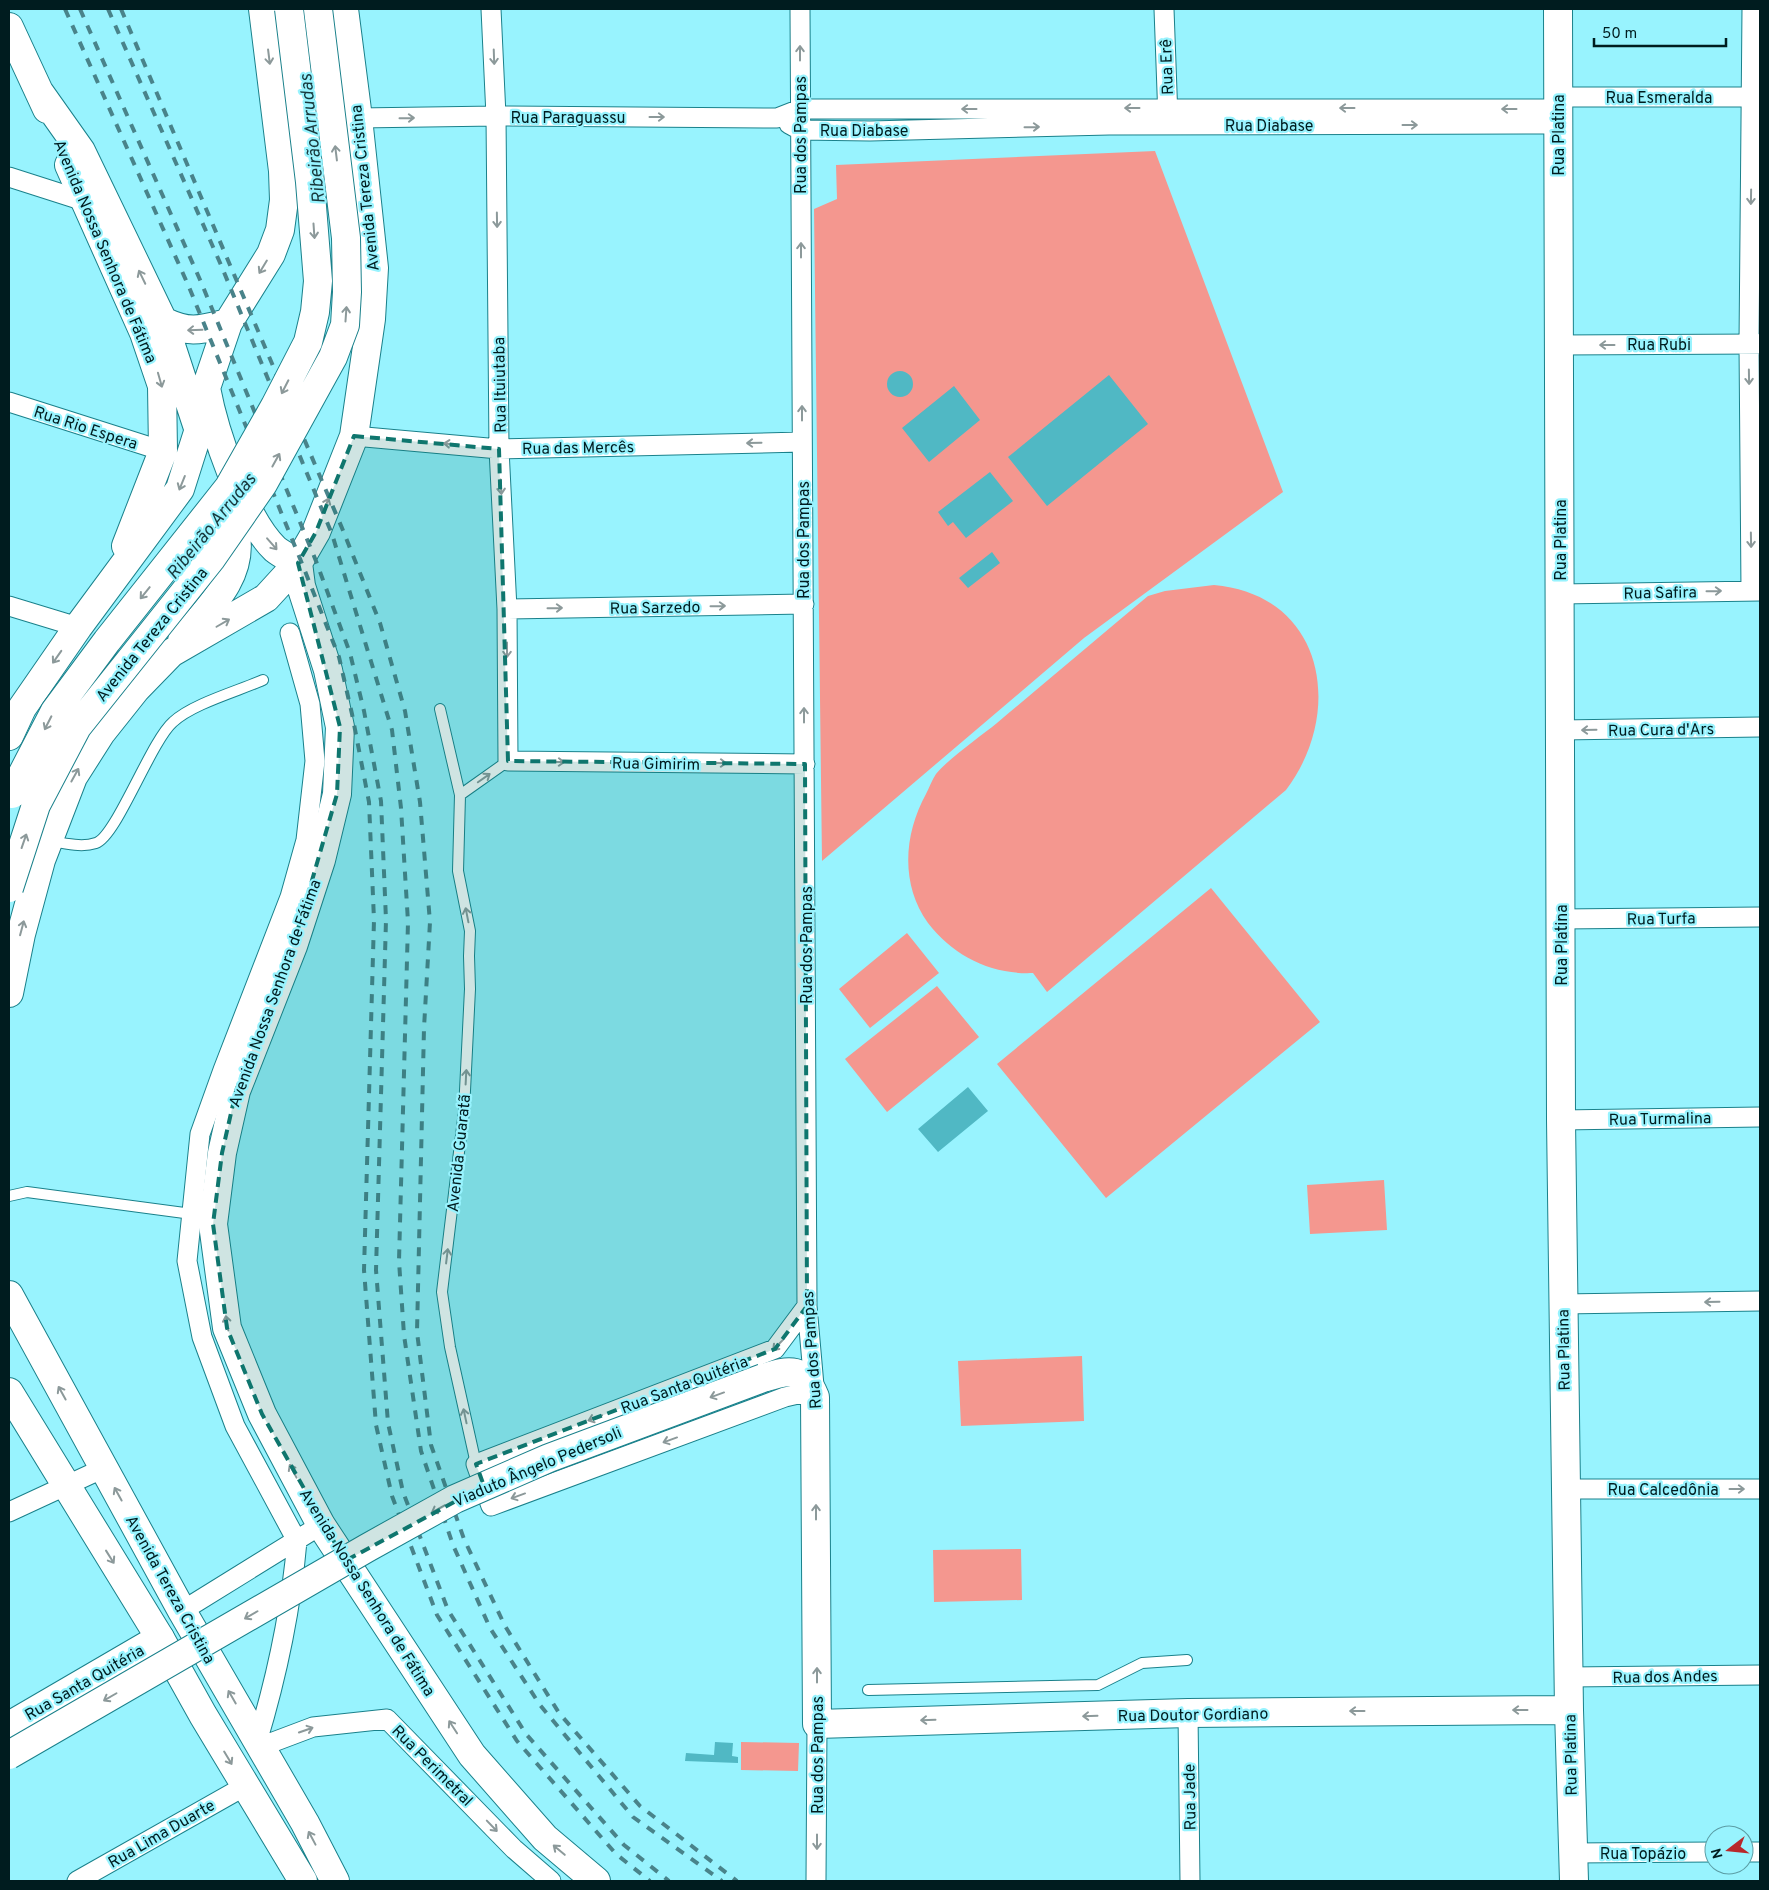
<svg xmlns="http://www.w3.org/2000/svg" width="1769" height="1890" viewBox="0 0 1769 1890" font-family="Overpass,sans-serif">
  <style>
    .green { fill: #f4978f }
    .water { fill: #50b8c4 }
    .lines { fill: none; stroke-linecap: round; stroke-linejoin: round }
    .lane-casing { stroke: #1a818b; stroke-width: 12 }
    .street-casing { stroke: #1a818b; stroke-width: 21 }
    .secondary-casing { stroke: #1a818b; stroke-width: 30 }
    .highway-casing { stroke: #1a818b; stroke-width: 30 }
    .lane { stroke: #fff; stroke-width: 10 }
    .street { stroke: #fff; stroke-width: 19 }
    .secondary { stroke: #fff; stroke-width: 28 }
    .highway { stroke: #fff; stroke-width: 28 }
    .rail { stroke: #49838a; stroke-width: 4; stroke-dasharray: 9 9; stroke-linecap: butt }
    .secondary-bridge-casing { stroke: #1a818b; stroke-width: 30; stroke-linecap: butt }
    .highway-bridge-casing { stroke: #1a818b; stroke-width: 30; stroke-linecap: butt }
    .secondary-bridge { stroke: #fff; stroke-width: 28 }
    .highway-bridge { stroke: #fff; stroke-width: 28 }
    .oneway { stroke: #8c999a }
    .marked { fill: #0f766e; fill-opacity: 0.2; stroke: #0f766e; stroke-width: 4; stroke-dasharray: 10 6; stroke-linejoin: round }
    .labels { text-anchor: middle; stroke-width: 4.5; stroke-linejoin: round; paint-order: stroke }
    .street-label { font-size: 16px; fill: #001c1f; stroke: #98f3fe }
    .water-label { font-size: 18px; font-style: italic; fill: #18383c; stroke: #98f3fe }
  </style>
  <rect width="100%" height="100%" fill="#98f3fe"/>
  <path class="green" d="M1155,151L1283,492L1084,638L822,861L814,209L837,199L836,165Z
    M1214,585C1325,595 1345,712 1286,790L1047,992L1033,973C992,975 953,956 928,923C900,884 904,834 926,794C929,788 932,780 936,774C948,759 981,736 997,723C1048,680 1098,638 1148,596L1165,591Z
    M1211,888L1320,1022L1106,1198L997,1064Z
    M907,933L939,973L870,1028L839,989Z
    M937,986L979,1037L887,1112L845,1059Z
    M1384,1180L1387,1230L1310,1234L1307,1185Z
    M1082,1356L1084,1421L961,1426L958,1361Z
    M1021,1549L1022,1600L934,1602L933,1550Z
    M741,1742L799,1743L798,1771L741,1770Z"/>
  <path class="water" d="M887 384a13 13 0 1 1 26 0a13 13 0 1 1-26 0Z
    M1109,375L1148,424L1047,506L1008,457Z
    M954,386L980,420L929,462L902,428Z
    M990,472L1013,501L966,538L953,522L948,526L938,512Z
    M992,552L1000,563L968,588L959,578Z
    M968,1087L988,1111L938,1152L918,1129Z
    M715,1742L733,1743L732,1756L738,1757V1763L685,1761L686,1753L714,1755Z"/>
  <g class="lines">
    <defs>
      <path id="lane" d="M440,709L460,795L458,871L470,931L469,956L470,989L464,1111L442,1292L450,1347L476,1464
        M460,795L508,761
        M50,841C65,843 81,848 96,843C116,837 151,741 173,722C192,704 238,691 263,680
        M9,1196L27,1192L192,1214
        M868,1690L1098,1685L1142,1663L1187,1660"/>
      <path id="street" d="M491,9L496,116L499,449L507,609L508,761L805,764
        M800,9L807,1306L815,1397L798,1394L785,1397L491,1506L476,1464L775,1349L807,1306
        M1164,9L1168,119
        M1558,97H1760
        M358,118L496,116L777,118L800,109H1558
        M789,124L800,130L870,131L1109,125L1558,124
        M9,177L84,201
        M1558,345L1760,344
        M9,402L163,451
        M354,436L499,449L802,442
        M1751,590L1749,344L1752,9
        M1560,594L1760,591
        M9,606L78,627
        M507,609L804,604
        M290,633L310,704L315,761L306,840L290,897L223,1070L200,1134L187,1261L202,1337L235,1426L297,1541
        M1561,730L1760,727
        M1561,919L1760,917
        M1561,1120L1760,1117
        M1562,1304L1760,1301
        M1565,1489H1760
        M9,1512L104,1468
        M182,1611L321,1525
        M1569,1677L1760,1675
        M1188,1713L1190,1881
        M257,1742C277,1676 291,1610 297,1541
        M260,1747L313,1727L387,1719L514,1849L551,1881
        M1744,1852H1760
        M1572,1853L1714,1852
        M77,1881L245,1786
        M816,1881L817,1724"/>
      <path id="secondary" d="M1558,9L1561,1120L1569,1710L1574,1881
        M9,27L47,109
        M40,93L81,151L163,321L197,425
        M69,165L144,333L162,386L163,451L126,546
        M163,321C190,334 200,330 228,323
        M206,388C214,431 243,518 275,549C281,554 291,559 298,563L301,586L328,670L340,727L337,794L321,860L293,946L236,1091L222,1153L213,1224L227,1328L262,1414L321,1525L472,1755L545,1838L596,1881
        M182,640C206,610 243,579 236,536C234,528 229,519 226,511
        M9,736L22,708L78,627L180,489L199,429L206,388L228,323L271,254L280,230L284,200L283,171L263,9
        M9,993L21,934L41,860L73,777L101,733L136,689L171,653L266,598L298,563L316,532L354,436L371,319L374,268L358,118L344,9
        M763,1378C791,1369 803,1367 815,1397L817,1724L1188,1713L1569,1710
        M9,1726L160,1638"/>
      <path id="highway" d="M9,1295L182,1611L305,1823L335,1881
        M9,1392L160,1638L203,1715L303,1881"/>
    </defs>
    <use href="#lane" class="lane-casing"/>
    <use href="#street" class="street-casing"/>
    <use href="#secondary" class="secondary-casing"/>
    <use href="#highway" class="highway-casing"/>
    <use href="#lane" class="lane"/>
    <use href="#street" class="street"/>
    <use href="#secondary" class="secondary"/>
    <use href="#highway" class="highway"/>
    <path class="rail" d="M65,9L189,287L303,566L339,657L352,714L369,802L374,920L364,1270L376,1425L392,1496L437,1615L517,1741L616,1854L650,1881
      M80,9L201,282L316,561L350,653L364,711L381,801L386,920L376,1270L388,1423L403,1492L448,1610L526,1734L624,1845L669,1881
      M108,9L221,265L332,534L392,730L401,808L408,922L399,1261L404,1335L421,1451L453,1545L490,1628L540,1705L633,1817L722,1881
      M121,9L342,528L380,623L405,711L420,802L430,922L424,1028L417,1332L431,1445L464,1539L505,1626L559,1713L640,1806L737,1881"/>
    <defs>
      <path id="secondary-bridge" d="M9,1755L367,1548L455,1499L549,1458L763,1378"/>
      <path id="highway-bridge" d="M12,794L55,711L107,641L229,487L275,406L308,342L315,312L318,281L310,182L289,9
        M9,888L36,805L77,727L211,559L263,484L333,357L345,325L347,292L346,238L318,9"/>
    </defs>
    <use href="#secondary-bridge" class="secondary-bridge-casing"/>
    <use href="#highway-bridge" class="highway-bridge-casing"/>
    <use href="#secondary-bridge" class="secondary-bridge"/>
    <use href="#highway-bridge" class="highway-bridge"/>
  </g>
  <defs><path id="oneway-shaft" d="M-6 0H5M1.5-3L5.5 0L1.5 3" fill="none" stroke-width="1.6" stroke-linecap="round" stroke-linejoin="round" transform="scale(1.25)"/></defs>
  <g class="oneway">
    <use href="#oneway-shaft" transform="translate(800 53) rotate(-90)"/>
    <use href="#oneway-shaft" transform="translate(269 57) rotate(83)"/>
    <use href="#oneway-shaft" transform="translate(494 57) rotate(88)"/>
    <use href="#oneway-shaft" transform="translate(1132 108) rotate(180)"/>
    <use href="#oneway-shaft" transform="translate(1347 108) rotate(-180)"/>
    <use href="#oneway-shaft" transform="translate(969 109) rotate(180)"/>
    <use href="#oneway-shaft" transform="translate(1509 109) rotate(-180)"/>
    <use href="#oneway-shaft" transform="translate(657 117)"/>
    <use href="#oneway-shaft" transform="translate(407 118) rotate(-1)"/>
    <use href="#oneway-shaft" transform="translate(1410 125)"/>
    <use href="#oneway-shaft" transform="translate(1032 127) rotate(-1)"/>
    <use href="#oneway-shaft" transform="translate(336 153) rotate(-97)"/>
    <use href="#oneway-shaft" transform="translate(1751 197) rotate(91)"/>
    <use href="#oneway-shaft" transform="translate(497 220) rotate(89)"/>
    <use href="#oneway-shaft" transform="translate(314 231) rotate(86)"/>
    <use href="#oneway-shaft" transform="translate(801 250) rotate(-90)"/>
    <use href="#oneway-shaft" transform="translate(263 267) rotate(121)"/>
    <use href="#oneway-shaft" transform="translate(142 277) rotate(-116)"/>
    <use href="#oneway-shaft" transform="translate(346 314) rotate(-86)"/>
    <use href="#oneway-shaft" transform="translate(195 330) rotate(178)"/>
    <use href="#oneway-shaft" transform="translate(1607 345) rotate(180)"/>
    <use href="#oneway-shaft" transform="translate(1749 377) rotate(89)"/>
    <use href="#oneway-shaft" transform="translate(160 380) rotate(74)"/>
    <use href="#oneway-shaft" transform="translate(285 387) rotate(117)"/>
    <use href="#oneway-shaft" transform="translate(802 413) rotate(-90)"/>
    <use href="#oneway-shaft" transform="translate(754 443) rotate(179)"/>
    <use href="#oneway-shaft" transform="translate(451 444) rotate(-175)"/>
    <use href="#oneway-shaft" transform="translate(276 460) rotate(-61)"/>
    <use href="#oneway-shaft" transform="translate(182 483) rotate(112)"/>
    <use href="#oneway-shaft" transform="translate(501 487) rotate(87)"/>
    <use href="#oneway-shaft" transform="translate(326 505) rotate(-68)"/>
    <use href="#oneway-shaft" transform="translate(1751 540) rotate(89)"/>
    <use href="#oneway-shaft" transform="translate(272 544) rotate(49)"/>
    <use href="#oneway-shaft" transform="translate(1714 591) rotate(-1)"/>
    <use href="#oneway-shaft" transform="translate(145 593) rotate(129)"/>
    <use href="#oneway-shaft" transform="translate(718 606) rotate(-1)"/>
    <use href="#oneway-shaft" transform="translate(555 608) rotate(-1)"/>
    <use href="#oneway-shaft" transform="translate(223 623) rotate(-30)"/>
    <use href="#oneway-shaft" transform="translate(507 650) rotate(90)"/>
    <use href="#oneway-shaft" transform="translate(57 657) rotate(125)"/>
    <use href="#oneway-shaft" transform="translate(804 715) rotate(-90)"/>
    <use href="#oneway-shaft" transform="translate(48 723) rotate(117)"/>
    <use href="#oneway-shaft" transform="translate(1589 730) rotate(179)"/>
    <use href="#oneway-shaft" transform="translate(557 762) rotate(1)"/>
    <use href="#oneway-shaft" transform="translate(719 763) rotate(1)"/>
    <use href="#oneway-shaft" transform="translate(75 775) rotate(-61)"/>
    <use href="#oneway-shaft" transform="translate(484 778) rotate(-35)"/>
    <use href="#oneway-shaft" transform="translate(24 841) rotate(-71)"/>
    <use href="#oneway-shaft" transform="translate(467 915) rotate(-101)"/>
    <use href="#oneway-shaft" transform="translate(22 928) rotate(-75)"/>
    <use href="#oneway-shaft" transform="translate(466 1077) rotate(-87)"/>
    <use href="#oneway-shaft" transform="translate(447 1256) rotate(-83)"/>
    <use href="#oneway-shaft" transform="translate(1712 1302) rotate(179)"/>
    <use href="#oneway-shaft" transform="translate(227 1323) rotate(-100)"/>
    <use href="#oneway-shaft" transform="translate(778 1345) rotate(134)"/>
    <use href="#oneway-shaft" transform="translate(62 1393) rotate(-119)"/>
    <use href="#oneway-shaft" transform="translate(717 1395) rotate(160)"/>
    <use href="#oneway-shaft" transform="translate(465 1416) rotate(-102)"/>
    <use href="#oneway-shaft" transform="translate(595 1418) rotate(159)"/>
    <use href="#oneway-shaft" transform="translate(670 1440) rotate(160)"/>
    <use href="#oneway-shaft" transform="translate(293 1471) rotate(-118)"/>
    <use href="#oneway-shaft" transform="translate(1737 1489)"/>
    <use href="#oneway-shaft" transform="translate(118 1494) rotate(-119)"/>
    <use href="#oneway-shaft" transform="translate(518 1496) rotate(160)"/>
    <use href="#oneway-shaft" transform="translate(438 1509) rotate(151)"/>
    <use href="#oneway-shaft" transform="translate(816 1512) rotate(-90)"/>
    <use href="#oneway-shaft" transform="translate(110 1557) rotate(58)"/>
    <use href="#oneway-shaft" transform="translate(251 1615) rotate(150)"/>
    <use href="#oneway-shaft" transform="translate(817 1675) rotate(-90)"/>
    <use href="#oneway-shaft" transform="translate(110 1697) rotate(150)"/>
    <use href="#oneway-shaft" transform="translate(232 1697) rotate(-120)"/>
    <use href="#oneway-shaft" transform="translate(1520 1710) rotate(180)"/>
    <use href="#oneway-shaft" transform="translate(1357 1711) rotate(180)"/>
    <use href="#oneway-shaft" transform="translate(1090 1716) rotate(178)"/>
    <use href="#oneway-shaft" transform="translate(928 1720) rotate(178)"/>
    <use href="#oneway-shaft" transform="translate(453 1727) rotate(-123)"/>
    <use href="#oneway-shaft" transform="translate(306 1730) rotate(-19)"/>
    <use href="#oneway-shaft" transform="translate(228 1758) rotate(59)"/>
    <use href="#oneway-shaft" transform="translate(492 1826) rotate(46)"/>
    <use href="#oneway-shaft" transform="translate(312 1838) rotate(-118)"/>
    <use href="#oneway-shaft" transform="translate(817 1842) rotate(90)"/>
    <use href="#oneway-shaft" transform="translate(559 1850) rotate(-140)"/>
  </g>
  <path class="marked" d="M354,436L499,449L508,761L805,764L807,1306L775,1349L476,1464L484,1486L345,1561L262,1414L227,1328L213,1224L222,1153L236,1091L293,946L337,794L340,727L298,563L316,532Z"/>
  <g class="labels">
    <g class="street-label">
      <text transform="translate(1166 67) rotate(-92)" y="6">Rua Erê</text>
      <text x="1659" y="103">Rua Esmeralda</text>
      <text x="568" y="123">Rua Paraguassu</text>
      <text x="1269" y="131">Rua Diabase</text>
      <text x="864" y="136">Rua Diabase</text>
      <text transform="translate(800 135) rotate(-90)" y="6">Rua dos Pampas</text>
      <text transform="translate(1558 135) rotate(-90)" y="6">Rua Platina</text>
      <text transform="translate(364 188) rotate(-96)" y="6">Avenida Tereza Cristina</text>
      <text transform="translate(106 251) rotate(67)" y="6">Avenida Nossa Senhora de Fátima</text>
      <text x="1659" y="350">Rua Rubi</text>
      <text transform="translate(499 385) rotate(-91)" y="6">Rua Ituiutaba</text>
      <text transform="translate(86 427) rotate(18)" y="6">Rua Rio Espera</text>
      <text transform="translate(578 447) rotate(-1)" y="6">Rua das Mercês</text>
      <text transform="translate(803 540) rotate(-90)" y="6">Rua dos Pampas</text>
      <text transform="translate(1560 540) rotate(-90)" y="6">Rua Platina</text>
      <text transform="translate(1660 592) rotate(-1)" y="6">Rua Safira</text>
      <text transform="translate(655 607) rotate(-1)" y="6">Rua Sarzedo</text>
      <text transform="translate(151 634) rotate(-51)" y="6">Avenida Tereza Cristina</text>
      <text transform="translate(1661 729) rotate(-1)" y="6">Rua Cura d'Ars</text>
      <text transform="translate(656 763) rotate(1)" y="6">Rua Gimirim</text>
      <text transform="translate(1661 918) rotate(-1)" y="6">Rua Turfa</text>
      <text transform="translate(806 945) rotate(-90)" y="6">Rua dos Pampas</text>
      <text transform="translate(1561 945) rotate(-90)" y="6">Rua Platina</text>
      <text transform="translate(274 993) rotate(-70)" y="6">Avenida Nossa Senhora de Fátima</text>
      <text transform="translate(1660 1118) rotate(-1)" y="6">Rua Turmalina</text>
      <text transform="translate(458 1153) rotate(-84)" y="6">Avenida Guaratã</text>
      <text transform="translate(811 1350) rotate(-94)" y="6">Rua dos Pampas</text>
      <text transform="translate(1563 1350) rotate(-91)" y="6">Rua Platina</text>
      <text transform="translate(684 1384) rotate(-21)" y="6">Rua Santa Quitéria</text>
      <text transform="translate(537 1466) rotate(-23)" y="6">Viaduto Ângelo Pedersoli</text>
      <text x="1663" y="1495">Rua Calcedônia</text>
      <text transform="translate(171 1589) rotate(61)" y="6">Avenida Tereza Cristina</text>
      <text transform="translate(368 1592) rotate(58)" y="6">Avenida Nossa Senhora de Fátima</text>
      <text transform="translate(1665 1676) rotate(-1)" y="6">Rua dos Andes</text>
      <text transform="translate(84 1682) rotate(-30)" y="6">Rua Santa Quitéria</text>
      <text transform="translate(1193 1714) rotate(-1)" y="6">Rua Doutor Gordiano</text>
      <text transform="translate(817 1755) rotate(-90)" y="6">Rua dos Pampas</text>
      <text transform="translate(1570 1755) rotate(-91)" y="6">Rua Platina</text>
      <text transform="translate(433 1765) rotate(45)" y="6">Rua Perimetral</text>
      <text transform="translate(1189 1797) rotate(-91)" y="6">Rua Jade</text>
      <text transform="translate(161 1833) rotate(-30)" y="6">Rua Lima Duarte</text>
      <text x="1643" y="1859">Rua Topázio</text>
    </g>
    <g class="water-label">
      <text transform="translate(312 139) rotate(-96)" y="6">Ribeirão Arrudas</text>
      <text transform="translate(211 526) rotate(-51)" y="6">Ribeirão Arrudas</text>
    </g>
  </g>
  <rect width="1769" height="1890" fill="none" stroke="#001c1f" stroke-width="20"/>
  <g transform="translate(1729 1850) rotate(254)"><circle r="24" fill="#98f3fe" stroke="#5b9da5"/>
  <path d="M0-4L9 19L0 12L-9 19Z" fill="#b8282b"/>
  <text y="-8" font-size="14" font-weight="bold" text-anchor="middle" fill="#001c1f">N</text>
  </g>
  <path d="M1594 38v8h132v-8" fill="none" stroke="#001c1f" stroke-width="2.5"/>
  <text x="1602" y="38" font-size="15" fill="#001c1f" stroke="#98f3fe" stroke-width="4" paint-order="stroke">50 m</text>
</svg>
